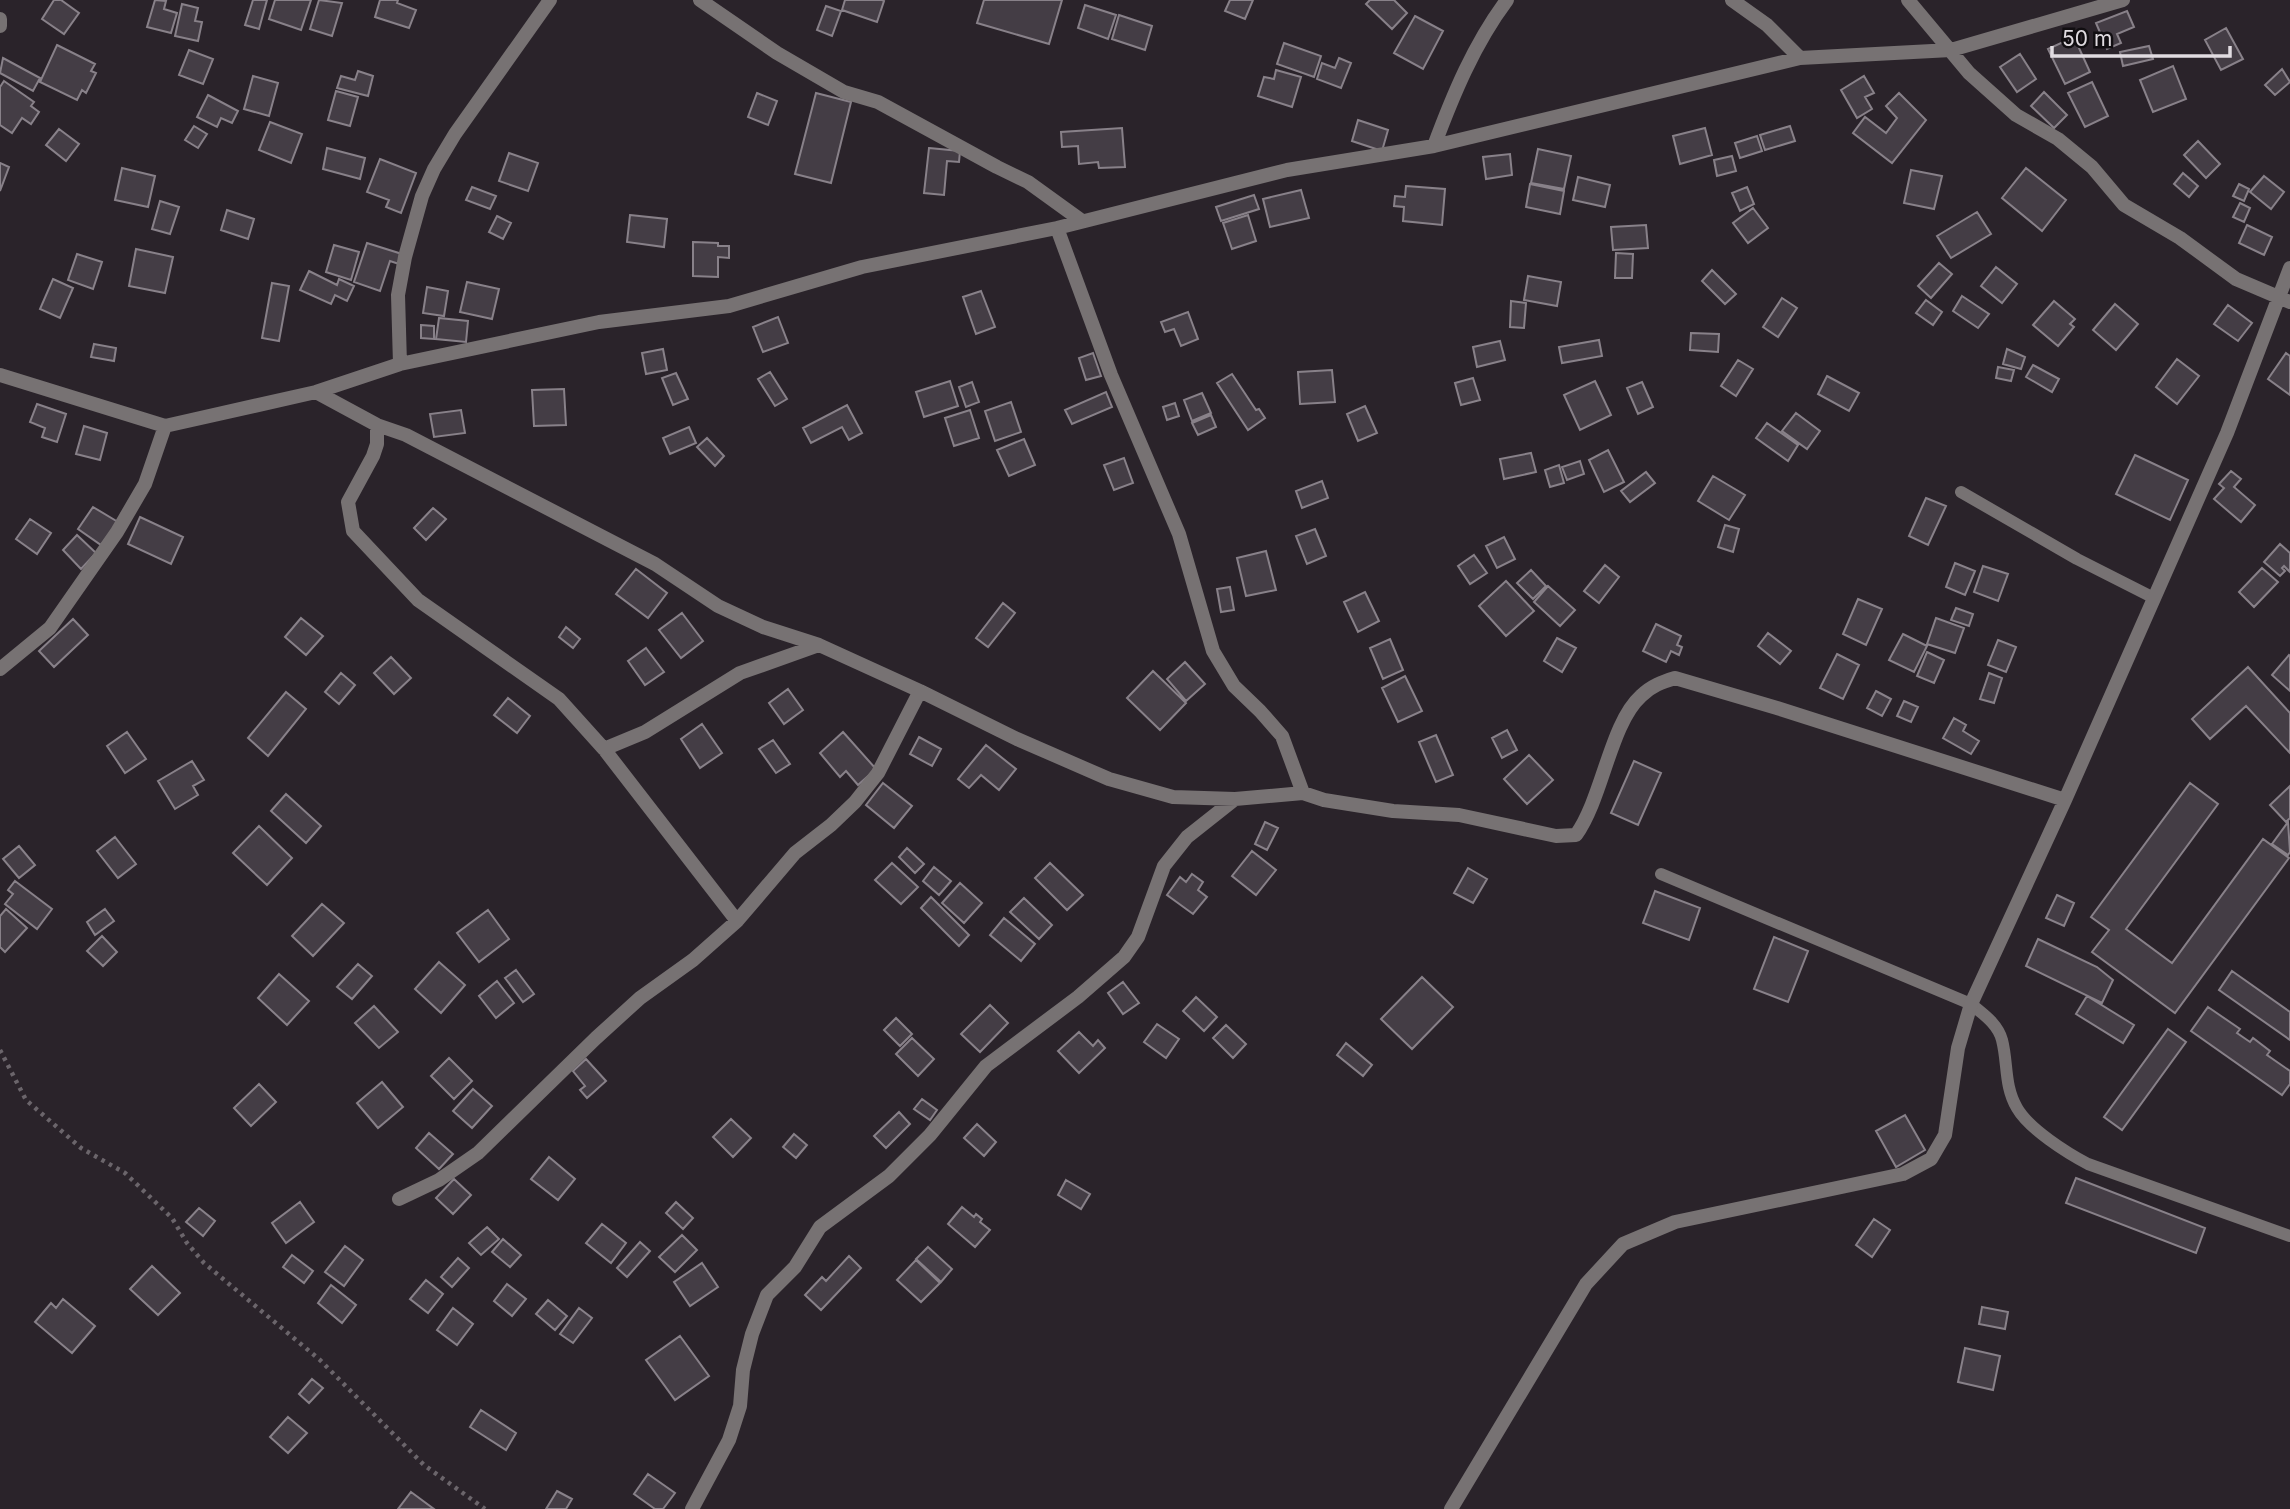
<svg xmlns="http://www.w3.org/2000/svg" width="2290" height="1509" viewBox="0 0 2290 1509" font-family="Inter,sans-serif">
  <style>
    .building { fill: #443d45; stroke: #888189; stroke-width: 2 }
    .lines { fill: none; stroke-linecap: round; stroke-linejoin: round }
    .path { stroke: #6b656b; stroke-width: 4.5; stroke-dasharray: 3.5 5; stroke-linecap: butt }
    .service { stroke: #777273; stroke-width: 12 }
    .minor { stroke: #777273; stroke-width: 14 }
  </style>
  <rect width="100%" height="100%" fill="#2a232a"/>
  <path class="building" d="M54,0H61L79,13L64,34L42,19Z
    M155,0L166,1L164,9L177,13L171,33L147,27Z
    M253,0H267L259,29L245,25Z
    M275,0H311L301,30L269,19Z
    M319,0L342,3L332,36L310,29Z
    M380,0H398L397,3L416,10L409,28L375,17Z
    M845,0H882L884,1L877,22L842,10Z
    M984,0H1062L1049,44L977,23Z
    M1230,0H1253L1245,19L1225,11Z
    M1370,0H1394L1407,13L1392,29L1366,4Z
    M182,4L198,8L195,21L202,22L198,41L175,36Z
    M1085,5L1116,15L1108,39L1078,28Z
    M826,6L841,11L832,36L817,30Z
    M2127,11L2134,27L2117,34L2121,43L2107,49L2096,23Z
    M1119,15L1152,26L1145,50L1112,39Z
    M1415,16L1443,31L1423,69L1394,53Z
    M2226,28L2243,59L2221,70L2205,40Z
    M2074,37L2090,72L2065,84L2048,49Z
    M1284,43L1321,56L1314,77L1277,64Z
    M57,45L95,64L91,71L96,73L86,93L82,90L77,100L40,82Z
    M2149,46L2153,59L2123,66L2120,52Z
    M189,50L213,59L203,84L179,75Z
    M2020,54L2036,79L2017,92L2000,67Z
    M3,58L40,78L33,91L0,73Z
    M1339,58L1351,63L1341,88L1317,79L1322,63L1335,68Z
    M2173,66L2186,99L2153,112L2140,80Z
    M2282,69L2290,82L2275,95L2265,85Z
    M1276,70L1301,77L1292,107L1258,96L1264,77L1274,79Z
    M358,71L373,76L368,96L337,88L341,76L355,80Z
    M253,76L278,83L269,116L244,109Z
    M1864,76L1874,93L1865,97L1872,109L1857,118L1841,90Z
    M4,81L34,102L31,106L39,112L31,124L22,118L12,133L0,125V87Z
    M2092,82L2108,116L2085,127L2068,93Z
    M336,91L358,97L350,126L328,120Z
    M2044,92L2067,115L2054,128L2031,106Z
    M757,93L777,101L768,125L748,117Z
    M816,93L851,102L831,183L795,174Z
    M1899,93L1926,120L1892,163L1853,133L1865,117L1886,133L1897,118L1886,106Z
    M208,95L238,111L232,123L221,118L217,127L197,117Z
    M1358,120L1388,130L1382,151L1352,141Z
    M270,122L302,134L291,163L259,150Z
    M194,126L207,134L198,148L185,140Z
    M1790,126L1795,141L1765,150L1760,135Z
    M1122,128L1125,167L1099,168L1098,162L1079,164L1078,146L1062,147L1061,132Z
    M1705,128L1712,155L1680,164L1673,136Z
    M59,129L79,144L66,161L46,145Z
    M1757,136L1762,151L1740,158L1735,143Z
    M2198,141L2220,164L2206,178L2184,155Z
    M327,148L365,158L360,179L323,169Z
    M929,148L960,151L959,162L947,161L944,195L924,193Z
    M1538,149L1571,156L1564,189L1531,183Z
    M509,153L538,163L528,191L499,181Z
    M1510,154L1512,175L1486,179L1483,157Z
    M1732,156L1736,171L1717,176L1714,160Z
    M380,159L416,173L401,213L386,207L389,200L367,192Z
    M0,163L9,167L0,191Z
    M122,168L155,176L148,207L115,200Z
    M2026,168L2066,200L2042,231L2002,198Z
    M1911,170L1942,176L1934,209L1904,203Z
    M2183,173L2198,186L2189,197L2174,184Z
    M2264,176L2284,192L2271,209L2250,192Z
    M1578,177L1610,185L1605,207L1573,200Z
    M1530,184L1564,191L1560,214L1526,207Z
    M2239,184L2249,189L2244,201L2233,196Z
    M1406,186L1445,189L1442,225L1403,221L1404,207L1394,206L1395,196L1405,197Z
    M472,187L496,196L490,209L466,200Z
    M1747,187L1754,204L1740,211L1732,193Z
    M1301,190L1309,218L1270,227L1263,199Z
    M1254,195L1259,209L1221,221L1216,207Z
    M160,201L179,207L170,234L152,229Z
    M2240,203L2250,208L2244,222L2233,217Z
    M1753,208L1768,228L1748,243L1733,223Z
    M227,210L254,219L248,239L221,230Z
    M1977,212L1991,234L1951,258L1937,236Z
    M630,215L667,219L664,247L627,242Z
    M1248,215L1256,241L1232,249L1223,223Z
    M497,216L511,223L503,239L489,232Z
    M1646,225L1648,248L1613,250L1611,227Z
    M2247,225L2272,237L2264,255L2239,243Z
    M693,242L718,243V246H729V258L718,257V277L693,276Z
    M367,243L402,254L399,264L390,261L380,291L354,282Z
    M334,245L359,252L351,280L326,272Z
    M136,249L173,257L165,293L129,286Z
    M1616,253L1633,254L1632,278H1615Z
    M77,254L102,262L93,289L68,280Z
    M1939,263L1952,274L1931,298L1918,286Z
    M1996,267L2017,284L2002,303L1981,286Z
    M1712,270L1736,294L1725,304L1702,281Z
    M309,271L337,285L339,279L354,286L347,301L335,295L331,304L300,290Z
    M1528,276L1561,282L1557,306L1524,300Z
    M53,279L73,288L60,318L40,309Z
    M467,282L499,289L492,319L460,312Z
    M272,283L289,286L279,341L262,338Z
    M427,287L448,291L444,316L423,313Z
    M981,291L995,327L976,334L963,297Z
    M1962,296L1989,314L1978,328L1953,311Z
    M1782,298L1797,308L1778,337L1763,327Z
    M1926,300L1942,312L1933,325L1916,313Z
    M1511,301L1526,303L1524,328L1510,327Z
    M2054,301L2075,319L2070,324L2074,327L2058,346L2033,325Z
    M2115,304L2138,324L2116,350L2093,330Z
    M2228,305L2252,323L2238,341L2214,324Z
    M1188,312L1198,339L1181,346L1174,329L1165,332L1161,322Z
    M778,317L788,343L763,352L753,327Z
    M439,318L468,321L466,342L436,339Z
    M421,325L434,326V339L421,338Z
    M1691,333L1719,334L1718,352L1690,350Z
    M1599,340L1602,356L1562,363L1559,347Z
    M1500,341L1505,360L1477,367L1473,347Z
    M94,344L116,348L114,361L91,357Z
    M663,349L667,370L646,374L642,353Z
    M2007,349L2025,357L2021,369L2003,364Z
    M1093,353L1101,376L1086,380L1079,358Z
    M2286,353L2290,356V395L2268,379Z
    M2177,359L2199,376L2177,404L2156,387Z
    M1738,360L1753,369L1736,396L1721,386Z
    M2033,365L2059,379L2052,392L2026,377Z
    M1998,367L2014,370L2011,381L1996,378Z
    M1332,370L1335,402L1300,404L1298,372Z
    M770,372L787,399L775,406L758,379Z
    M676,373L688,399L673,405L662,378Z
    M1232,374L1256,410L1259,409L1265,418L1248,430L1217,383Z
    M1827,376L1859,393L1849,411L1818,394Z
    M1473,378L1480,400L1461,405L1455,383Z
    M950,381L958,406L924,417L916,392Z
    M1595,381L1611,415L1580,430L1564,395Z
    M972,382L979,402L966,407L959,387Z
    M1642,382L1653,407L1638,414L1627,388Z
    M564,389L566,425L534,426L532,390Z
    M1106,392L1112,407L1072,424L1065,410Z
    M1202,393L1211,413L1192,421L1184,400Z
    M1011,402L1021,432L995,441L985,411Z
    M1175,403L1179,416L1167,420L1163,407Z
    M37,404L66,414L57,442L42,437L45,428L30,422Z
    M847,405L862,433L849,440L842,427L811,443L803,428Z
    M1365,406L1377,433L1358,441L1347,414Z
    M461,410L465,433L434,437L430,414Z
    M970,410L979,438L954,446L945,418Z
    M1796,413L1820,431L1807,449L1782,431Z
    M1211,415L1216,427L1198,435L1192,423Z
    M1767,423L1798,445L1788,461L1756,438Z
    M84,426L107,433L100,460L76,454Z
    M689,427L696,443L670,454L663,438Z
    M707,438L724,456L715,466L697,447Z
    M1024,439L1035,465L1009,476L997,450Z
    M1608,450L1624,482L1604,492L1589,460Z
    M1531,453L1536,472L1504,479L1500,459Z
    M2135,455L2188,480L2170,520L2116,494Z
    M1124,458L1133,483L1114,490L1104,465Z
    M1580,461L1584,474L1567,480L1562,467Z
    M1559,465L1564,483L1550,487L1545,470Z
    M2231,471L2241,479L2234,487L2255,505L2241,522L2214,499L2224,488L2219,484Z
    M1646,472L1655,483L1630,502L1621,491Z
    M1713,476L1745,495L1729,520L1698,501Z
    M1322,481L1328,498L1302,508L1296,491Z
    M1926,498L1946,506L1928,545L1909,536Z
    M93,507L118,522L101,545L78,529Z
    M433,508L446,519L426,540L414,528Z
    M140,517L183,537L171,564L128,544Z
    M30,519L51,533L37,554L16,539Z
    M1725,525L1739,529L1733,552L1718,547Z
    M1315,529L1326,556L1307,564L1296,536Z
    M77,535L96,553L81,569L63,550Z
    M1504,537L1515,559L1497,568L1486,546Z
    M2280,544L2290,553V572L2284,566L2282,568L2285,571L2280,576L2264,562Z
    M1266,551L1276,590L1246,596L1237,558Z
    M1474,555L1487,573L1470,584L1458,566Z
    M1955,563L1975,571L1965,595L1946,587Z
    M1605,565L1619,577L1599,603L1584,591Z
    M1983,566L2008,574L1998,601L1974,592Z
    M2262,568L2278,582L2254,607L2239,592Z
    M636,569L667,593L648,618L616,594Z
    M1531,570L1546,586L1533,599L1517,583Z
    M1506,581L1534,611L1506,636L1479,606Z
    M1548,586L1575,610L1560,626L1534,602Z
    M1230,587L1234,610L1221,612L1217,589Z
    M1365,592L1379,621L1358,632L1344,602Z
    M1858,599L1882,609L1866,645L1843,634Z
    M1003,603L1015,613L988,647L976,638Z
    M1956,608L1973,614L1969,626L1951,620Z
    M682,613L703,641L681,658L659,630Z
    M301,618L323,636L306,655L285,637Z
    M1936,618L1964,628L1955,653L1927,644Z
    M73,619L88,635L54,667L39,651Z
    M1656,624L1681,636L1677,645L1682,647L1679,655L1671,651L1666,662L1643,651Z
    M566,627L580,639L573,648L559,637Z
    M1768,633L1791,651L1780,664L1758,646Z
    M1903,634L1927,646L1914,672L1889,660Z
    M1557,638L1576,648L1562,672L1544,661Z
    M1390,639L1403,670L1383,679L1370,648Z
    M1998,640L2016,647L2006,672L1988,665Z
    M646,648L664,672L645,685L628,661Z
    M1927,652L1944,660L1934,683L1917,676Z
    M1837,654L1859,665L1843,699L1820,688Z
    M2289,655L2290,656V691L2272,675Z
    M391,657L411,678L394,694L374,673Z
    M1185,662L1205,684L1186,701L1167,679Z
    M2248,667L2290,713V753L2246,706L2210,739L2192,719Z
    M1153,671L1186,703L1160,730L1127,698Z
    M341,673L355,685L339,704L325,692Z
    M1989,673L2002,678L1994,703L1980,699Z
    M1405,676L1422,711L1398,722L1382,688Z
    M788,689L803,710L784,724L769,703Z
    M1876,691L1891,699L1882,716L1867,708Z
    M286,692L306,709L268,756L248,738Z
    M508,698L530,716L517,733L494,715Z
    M1904,701L1918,707L1911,722L1897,716Z
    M1954,718L1966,725L1963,731L1979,741L1971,754L1943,738Z
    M702,724L722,753L700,768L681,739Z
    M1507,730L1517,750L1502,758L1492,738Z
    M127,732L146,759L125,773L107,746Z
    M843,732L876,769L858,785L846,771L840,777L820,753Z
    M1436,735L1453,775L1436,782L1419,742Z
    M919,737L941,749L932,766L910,754Z
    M773,740L790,764L776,773L759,749Z
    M986,745L1016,769L999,790L981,775L969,788L958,779Z
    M1529,755L1553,780L1527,804L1504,779Z
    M192,761L204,780L193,786L198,795L175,809L158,781Z
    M1634,761L1661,773L1638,825L1611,813Z
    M883,783L912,806L894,828L866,805Z
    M2190,783L2218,804L2126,929L2172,963L2263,839L2289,858L2175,1013L2092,952L2109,930L2091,917Z
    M2290,786V818L2286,822L2270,805Z
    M286,794L321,826L306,843L271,811Z
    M1265,822L1278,828L1267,850L1255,844Z
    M2288,822L2290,852L2288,855L2272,844Z
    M259,826L292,858L267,885L233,853Z
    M115,837L136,864L118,878L97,851Z
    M19,846L35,865L19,878L3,859Z
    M907,848L924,864L915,873L899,857Z
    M1252,851L1276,870L1256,895L1232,876Z
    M892,863L918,887L901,904L875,880Z
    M1050,863L1083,895L1067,910L1035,878Z
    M934,867L951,881L939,895L923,881Z
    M1468,868L1487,879L1473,903L1454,893Z
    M1192,874L1203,882L1198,890L1207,897L1193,914L1167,895L1180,877L1186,882Z
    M15,881L52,909L37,929L5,904L13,894L8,890Z
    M960,883L982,903L964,923L942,903Z
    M1655,891L1700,908L1689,940L1643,923Z
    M2057,895L2074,903L2064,926L2046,918Z
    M931,897L969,935L959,946L921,908Z
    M1024,898L1052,925L1039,939L1010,912Z
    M322,904L344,923L313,956L292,936Z
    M6,909L27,928L5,952L0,947V916Z
    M105,909L114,921L95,935L87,922Z
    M488,910L509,939L479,962L457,933Z
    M1004,918L1035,944L1021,961L990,935Z
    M102,936L117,952L103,966L87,951Z
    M1774,937L1808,951L1788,1002L1754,989Z
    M2038,939L2097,967L2113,980L2102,1003L2026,966Z
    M439,962L465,985L441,1013L415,989Z
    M358,964L372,976L352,999L337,987Z
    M516,970L534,994L523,1002L505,978Z
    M2232,971L2290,1012V1040L2219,990Z
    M279,974L309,1001L287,1025L258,998Z
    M1422,977L1453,1007L1412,1049L1381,1019Z
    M497,981L514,1003L496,1018L479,996Z
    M1123,982L1139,1003L1123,1014L1108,993Z
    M2087,996L2134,1025L2123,1043L2076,1014Z
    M1196,997L1217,1017L1204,1031L1183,1011Z
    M990,1005L1008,1023L980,1052L961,1034Z
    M374,1006L398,1032L379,1048L355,1023Z
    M2208,1007L2240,1029L2237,1033L2250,1042L2253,1038L2270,1051L2267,1055L2290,1071V1084L2282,1095L2191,1031Z
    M896,1018L912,1034L900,1046L884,1030Z
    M1157,1024L1179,1039L1166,1058L1144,1042Z
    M1226,1025L1246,1044L1233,1058L1213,1038Z
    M2168,1029L2186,1042L2122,1130L2104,1117Z
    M1079,1032L1093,1046L1098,1040L1105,1048L1079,1073L1058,1051Z
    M912,1038L934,1059L918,1076L896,1054Z
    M1346,1043L1372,1065L1363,1076L1337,1055Z
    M449,1058L472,1081L454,1099L431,1076Z
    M586,1059L606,1081L587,1098L580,1090L585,1086L573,1071Z
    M382,1082L403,1107L378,1128L357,1103Z
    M259,1084L276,1102L251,1126L234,1108Z
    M473,1089L492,1106L472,1128L453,1111Z
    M922,1099L937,1110L930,1120L914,1109Z
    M899,1112L910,1124L886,1148L874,1136Z
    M1905,1115L1925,1150L1896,1167L1876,1131Z
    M731,1119L751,1138L733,1157L713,1137Z
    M977,1124L996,1142L984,1156L964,1138Z
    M429,1133L453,1154L439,1169L416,1148Z
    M794,1134L807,1145L796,1158L783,1147Z
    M549,1157L575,1179L558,1200L531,1179Z
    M2076,1178L2205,1228L2196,1253L2066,1203Z
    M454,1179L471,1195L453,1214L436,1198Z
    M1066,1180L1090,1194L1081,1209L1058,1195Z
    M300,1202L314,1222L286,1243L272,1223Z
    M676,1202L693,1218L683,1229L666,1213Z
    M962,1207L974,1217L976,1214L982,1219L980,1222L990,1230L975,1247L948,1224Z
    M199,1208L215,1221L203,1236L186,1222Z
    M1874,1219L1890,1230L1872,1257L1856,1245Z
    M602,1224L626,1243L611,1263L586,1243Z
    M487,1227L499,1239L481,1255L469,1243Z
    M682,1235L697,1250L675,1272L659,1257Z
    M503,1239L521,1255L510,1267L492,1252Z
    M640,1242L650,1251L627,1277L617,1268Z
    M345,1246L363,1260L344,1286L325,1272Z
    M928,1247L952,1269L941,1282L916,1259Z
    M292,1255L313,1271L304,1283L283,1267Z
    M849,1256L861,1268L821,1310L805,1295L822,1277L826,1281Z
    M458,1258L469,1268L452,1287L441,1277Z
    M916,1260L940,1283L921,1302L897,1280Z
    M702,1263L718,1287L690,1306L674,1282Z
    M152,1266L180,1293L158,1315L130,1289Z
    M426,1280L443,1294L428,1313L410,1299Z
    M507,1284L526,1299L512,1316L494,1301Z
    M331,1285L356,1305L342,1323L318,1303Z
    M63,1299L95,1326L72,1353L35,1322L51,1303L56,1308Z
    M548,1300L567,1316L555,1330L536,1314Z
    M1982,1307L2008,1312L2005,1329L1979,1324Z
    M453,1308L473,1324L457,1345L437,1330Z
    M579,1308L592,1318L573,1343L560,1334Z
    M680,1336L709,1376L675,1400L646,1360Z
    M1965,1348L2000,1356L1993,1390L1958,1382Z
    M312,1379L323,1388L309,1403L299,1394Z
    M481,1410L516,1433L506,1450L470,1427Z
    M288,1417L307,1433L288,1453L270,1437Z
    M648,1474L675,1493L663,1509H655L634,1494Z
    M557,1491L572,1499L566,1509H546Z
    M411,1492L434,1509H398Z"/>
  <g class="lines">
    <path class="path" d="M0,1050L26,1100L81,1148L125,1173L172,1218L187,1243L204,1263L320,1360L424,1465L485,1509"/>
    <path class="service" d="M1961,492L2077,559L2154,598
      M1661,874L1971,1004C1983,1014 1998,1024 2002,1040C2008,1063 2004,1086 2017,1108C2029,1129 2067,1153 2088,1164L2290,1236"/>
    <path class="minor" d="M700,0L777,53L844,92L878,102L997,167L1028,182L1082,221
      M1732,0L1767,25L1800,58
      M1908,0L1969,73L2016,115L2058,139L2092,167L2124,205L2180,238L2236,279L2290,302
      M0,19V26
      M1434,146C1453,95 1474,44 1507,0
      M1057,228L1111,375L1179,534L1213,651L1234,686L1260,711L1282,736L1303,793
      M400,364L398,295L405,257L422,196L434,169L455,134L550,0
      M0,375L165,426L316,392L400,364L599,322L729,306L862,267L1057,228L1287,170L1434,146L1800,58L1951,50L2123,0
      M316,392L377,425L406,435L655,564L718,606L763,627L819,645L920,691L1017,739L1109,779L1173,797L1235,799L1303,793L1324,800L1393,811L1459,815L1556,836L1576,835C1603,797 1610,724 1641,696C1651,686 1662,682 1675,678L1777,708L2065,800
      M377,425V444L373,456L348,502L353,531L418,600L559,699L604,749L737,921
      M0,669L50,628L117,532L145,484L165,426
      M604,749L645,732L740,673L819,645
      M399,1199L439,1180L478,1153L596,1038L640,998L693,960L737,921L795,853L831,825L855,802L878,773L920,691
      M692,1509L729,1440L740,1406L743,1370L752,1334L767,1295L795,1267L820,1227L889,1176L930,1135L986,1066L1078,997L1124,957L1138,937L1164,866L1187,837L1235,799
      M1451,1509L1586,1284L1623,1244L1675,1222L1903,1174L1931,1159L1945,1135L1958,1048L1971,1004L2065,800L2227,433L2290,268"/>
  </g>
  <path d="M2052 46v10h178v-10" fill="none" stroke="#e1dce1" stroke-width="3.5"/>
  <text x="2062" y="46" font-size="21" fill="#e1dce1" stroke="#110e11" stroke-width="5" paint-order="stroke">50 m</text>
</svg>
